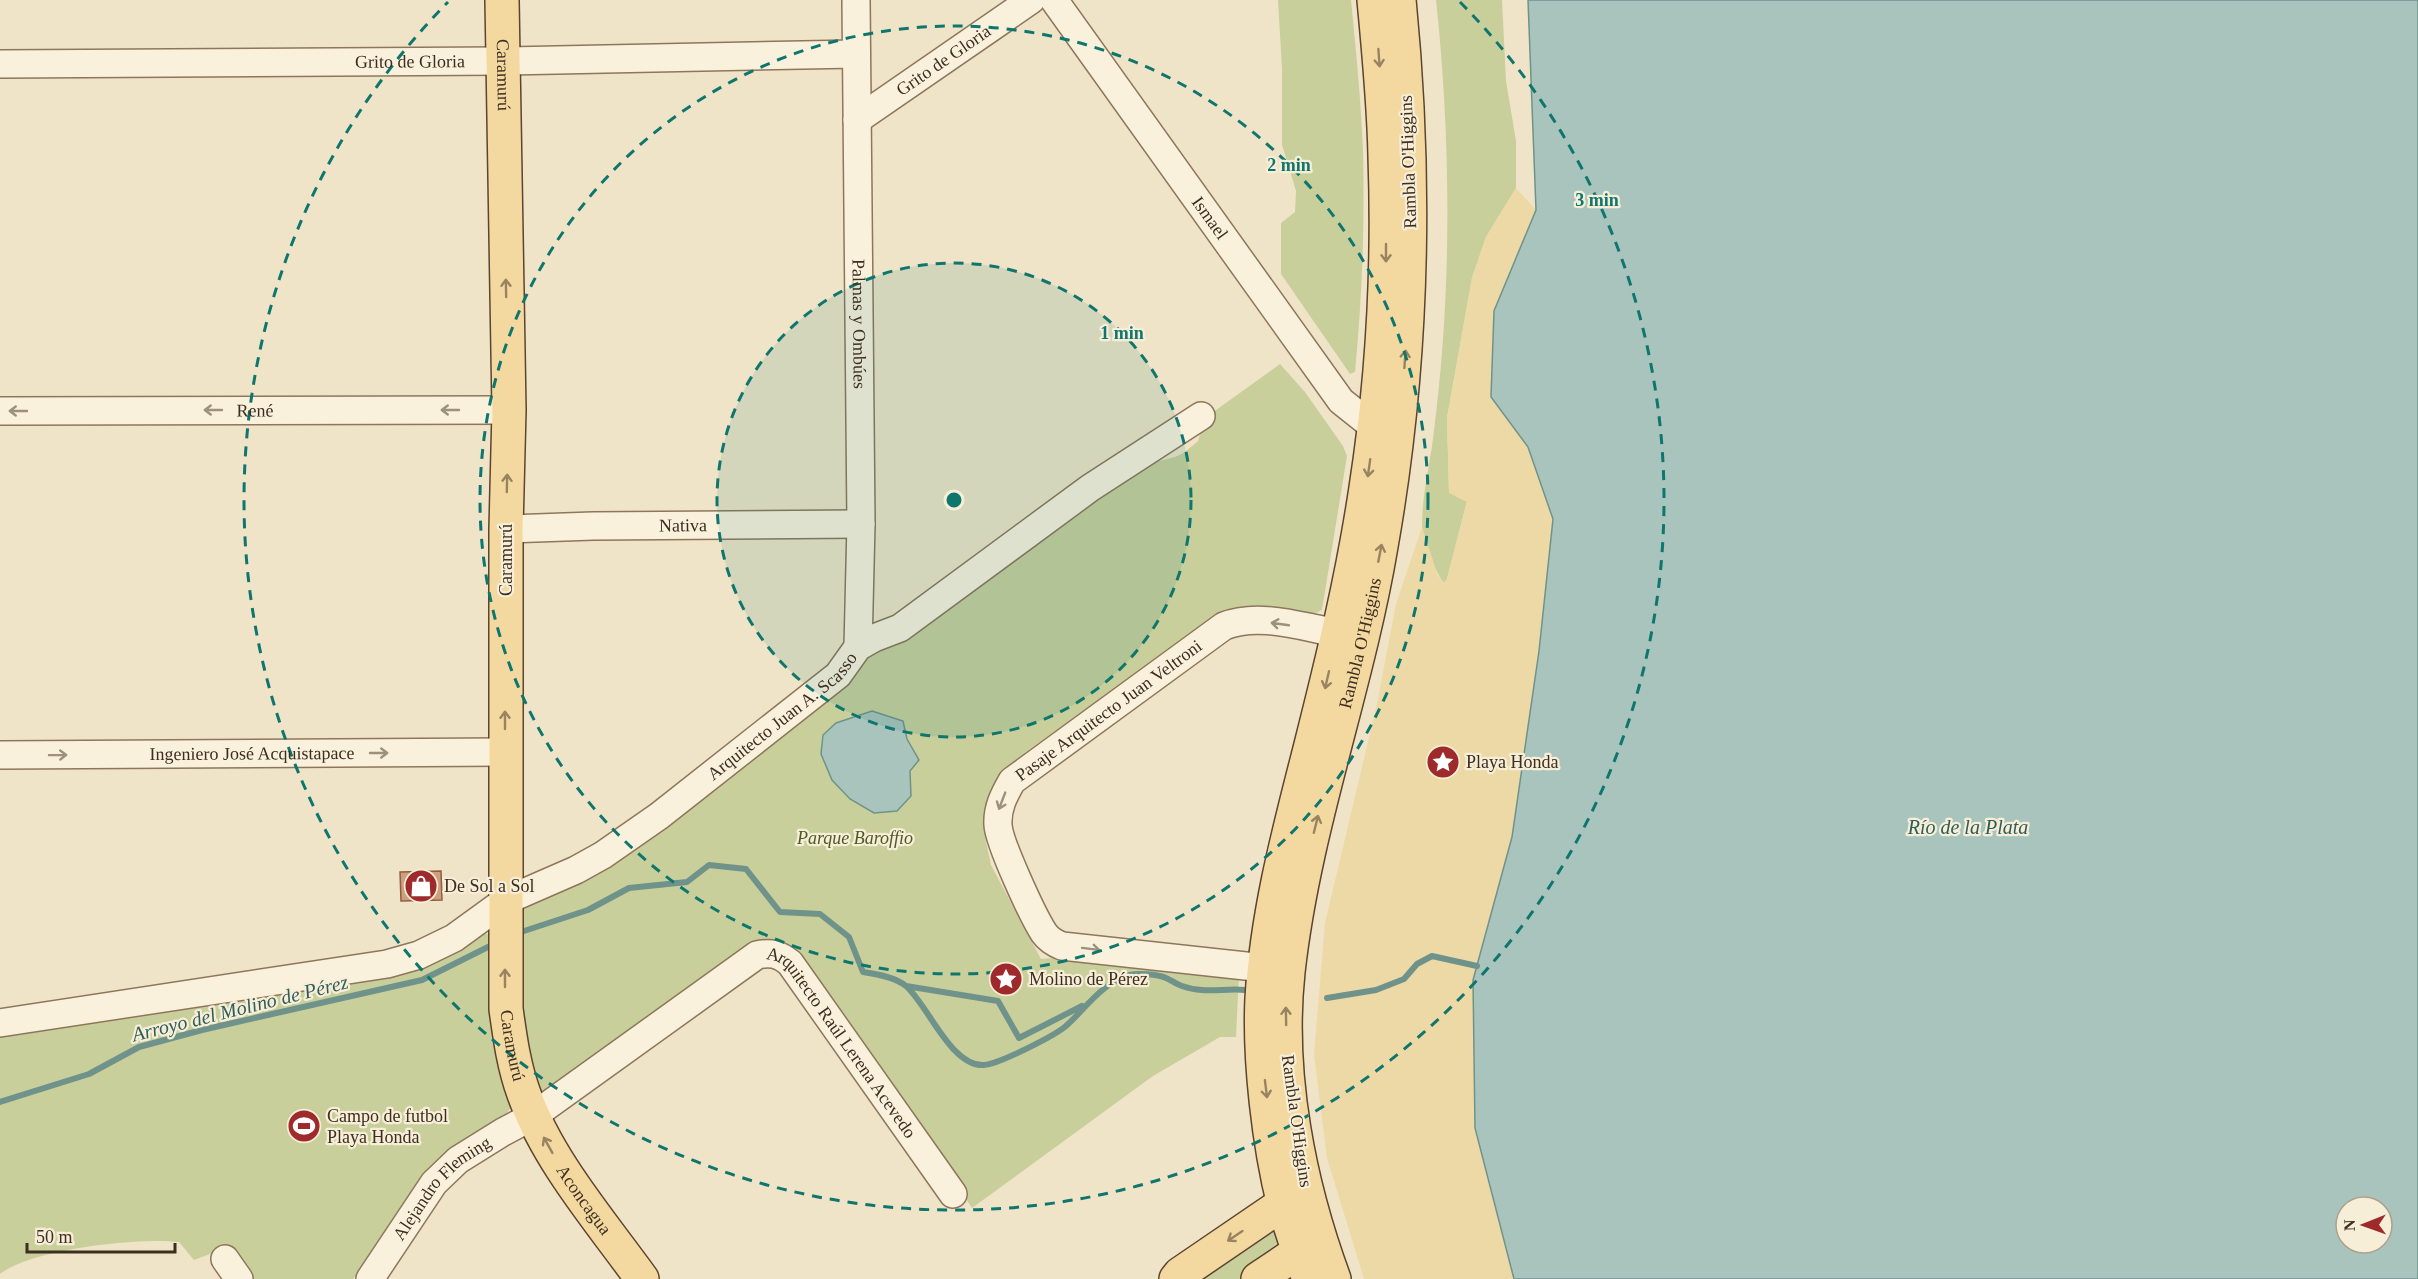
<svg xmlns="http://www.w3.org/2000/svg" width="2418" height="1279" viewBox="0 0 2418 1279" font-family="Georgia,serif">
  <style>
    .green { fill: #c9cf9b }
    .sand { fill: #ecd9a5 }
    .water { fill: #a9c4bc; stroke: #6f938a; stroke-width: 1.5; fill-rule: evenodd }
    .lines { fill: none; stroke-linecap: round; stroke-linejoin: round }
    .stream { stroke: #6f938a; stroke-width: 6 }
    .building { fill: #cf9f7d; stroke: #8d5f41; stroke-width: 1.5 }
    .minor-casing { stroke: #8d765c; stroke-width: 30 }
    .major-casing { stroke: #5b4430; stroke-width: 36 }
    .minor { stroke: #faf1dc; stroke-width: 27 }
    .major { stroke: #f3d9a0; stroke-width: 33 }
    .oneway { stroke: #988460 }
    .oneway2 { stroke: #9c907e }
    .ring { fill: none; stroke: #0f766e; stroke-width: 3; stroke-dasharray: 10 8 }
    .labels { text-anchor: middle; stroke-width: 4.5; stroke-linejoin: round; paint-order: stroke }
    .street-label { font-size: 18px; fill: #3d2e20; stroke: #f7eed8 }
    .poi-label { font-size: 18px; fill: #3d2e20; stroke: #f7eed8; text-anchor: start }
    .park-label { font-size: 18px; font-style: italic; fill: #4d5a26; stroke: #f7eed8 }
    .water-label { font-size: 20px; font-style: italic; fill: #2f5d5a; stroke: #f7eed8 }
    .centre { fill: #0f766e; stroke: #f7eed8; stroke-width: 3 }
    .ring-label { font-size: 18px; text-anchor: middle; font-weight: bold; fill: #0f766e; stroke: #f7eed8; stroke-width: 4.5; stroke-linejoin: round; paint-order: stroke }
  </style>
  <rect width="100%" height="100%" fill="#f0e4c8"/>
  <path class="green" d="M1278,0H1351C1356,50 1361,101 1363,151C1365,225 1362,299 1355,372L1350,374L1281,274V223L1295,212L1296,191L1282,145V69Z
    M1436,0H1502L1506,81L1516,141V188L1486,237L1472,278L1447,418L1449,492L1467,501L1447,579L1444,583C1436,574 1422,537 1422,525C1422,494 1431,460 1434,430C1452,291 1451,139 1436,0Z
    M1280,364L1305,392L1343,446L1347,456L1322,610L1305,618L1235,610L1096,702L1027,751L1006,770L985,816L986,842L991,865L1041,959L1079,956L1239,974L1236,1037H1220L1153,1076L972,1208L939,1158L789,950L541,1096L522,1039L516,903L877,646L1143,465L1175,457L1185,452L1198,441L1205,418Z
    M484,933L489,935L491,938L513,1104L507,1113L439,1161L419,1181L377,1247L353,1279H249L229,1247L194,1260L179,1242C140,1237 31,1249 0,1274V1033Z
    M1276,1228L1283,1239L1276,1254L1240,1279H1186Z"/>
  <path class="sand" d="M1516,188L1536,210L1494,311L1491,397L1528,447L1553,518L1539,651L1512,837L1473,980L1475,1128L1514,1279H1364L1327,1158L1314,1054L1325,923L1377,704L1396,604L1422,527L1438,576L1444,583L1447,579L1467,502L1449,493L1447,418L1472,278L1486,237Z"/>
  <path class="water" d="M1528,0H2418V1279H1514L1475,1128L1473,980L1512,837L1539,651L1553,519L1528,447L1491,397L1494,311L1536,210ZM2346,1207H2382V1243H2346Z
    M872,711L903,721L907,739L919,760L910,771L911,796L897,811L874,813L850,799L832,780L821,754L823,735L836,723Z"/>
  <g class="lines">
    <path class="stream" d="M521,932L588,910L629,888L687,882L709,865L746,869L780,912L820,914L849,937L863,972C877,974 895,977 906,986C928,1005 951,1067 984,1065C999,1064 1054,1036 1066,1026C1087,1007 1101,984 1129,975C1138,973 1157,974 1166,978C1171,980 1176,984 1182,986C1203,994 1224,988 1245,990
      M906,986L998,1001L1019,1038L1082,1006
      M1327,998L1376,990L1404,979L1417,964L1432,956L1477,966
      M0,1102L89,1074L139,1047L202,1030L422,980L488,947"/>
  </g>
  <path class="building" d="M441,871L442,900L401,901L400,872Z"/>
  <g class="lines">
    <defs>
      <g id="minor">
        <path id="s1" d="M856,0L861,524L858,647"/>
        <path id="s2" d="M1054,0L1341,401L1375,428"/>
        <path id="s3" d="M0,64L502,61L856,54"/>
        <path id="s4" d="M857,120L1031,0"/>
        <path id="s5" d="M0,411L509,410"/>
        <path id="s6" d="M506,529L593,526L861,524"/>
        <path id="s7" d="M0,755L505,752"/>
        <path id="s8" d="M1264,968L1062,946C1054,943 1049,940 1044,933C1033,916 999,843 998,825C997,808 1004,795 1012,781L1224,626C1259,612 1302,627 1338,633"/>
        <path id="s9" d="M0,1023L387,964L419,955L454,938L505,901L576,870L603,855L659,816L838,675L858,647L874,638L900,628L1090,488L1201,416"/>
        <path d="M225,1259L239,1279"/>
        <path id="s10" d="M370,1279L434,1183L458,1160L503,1132L533,1116L757,955C771,952 779,954 790,963L953,1194"/>
      </g>
      <g id="major">
        <path id="s11" d="M502,0L509,410L506,529V1009C510,1038 514,1067 524,1094C548,1161 601,1222 642,1279"/>
        <path d="M1176,1279L1180,1274L1284,1203"/>
        <path d="M1258,1279L1316,1240"/>
        <path d="M1309,1279C1300,1255 1291,1230 1284,1205C1269,1145 1259,1060 1262,998C1267,913 1289,831 1310,749C1332,662 1353,576 1366,488C1383,378 1389,267 1385,156C1384,104 1379,52 1374,0"/>
        <path id="s12" d="M1334,1279C1299,1184 1277,1074 1288,972C1304,827 1357,689 1381,546C1413,365 1417,182 1399,0"/>
      </g>
    </defs>
    <use href="#minor" class="minor-casing"/>
    <use href="#major" class="major-casing"/>
    <use href="#minor" class="minor"/>
    <use href="#major" class="major"/>
  </g>
  <defs><path id="oneway-shaft" d="M-6 0H5M1.5-3L5.5 0L1.5 3" fill="none" stroke-width="1.6" stroke-linecap="round" stroke-linejoin="round" transform="scale(1.5)"/></defs>
  <g class="oneway">
    <use href="#oneway-shaft" transform="translate(1379 58) rotate(86)"/>
    <use href="#oneway-shaft" transform="translate(1386 253) rotate(90)"/>
    <use href="#oneway-shaft" transform="translate(506 288) rotate(-91)"/>
    <use href="#oneway-shaft" transform="translate(1405 359) rotate(-86)"/>
    <use href="#oneway-shaft" transform="translate(1369 468) rotate(98)"/>
    <use href="#oneway-shaft" transform="translate(507 483) rotate(-89)"/>
    <use href="#oneway-shaft" transform="translate(1380 553) rotate(-79)"/>
    <use href="#oneway-shaft" transform="translate(1327 680) rotate(103)"/>
    <use href="#oneway-shaft" transform="translate(505 720) rotate(-90)"/>
    <use href="#oneway-shaft" transform="translate(1316 824) rotate(-76)"/>
    <use href="#oneway-shaft" transform="translate(505 978) rotate(-90)"/>
    <use href="#oneway-shaft" transform="translate(1286 1016) rotate(-91)"/>
    <use href="#oneway-shaft" transform="translate(1266 1089) rotate(83)"/>
    <use href="#oneway-shaft" transform="translate(548 1145) rotate(-119)"/>
    <use href="#oneway-shaft" transform="translate(1235 1236) rotate(146)"/>
  </g>
  <g class="oneway2">
    <use href="#oneway-shaft" transform="translate(213 410) rotate(180)"/>
    <use href="#oneway-shaft" transform="translate(450 410) rotate(180)"/>
    <use href="#oneway-shaft" transform="translate(18 411) rotate(180)"/>
    <use href="#oneway-shaft" transform="translate(1280 624) rotate(-172)"/>
    <use href="#oneway-shaft" transform="translate(379 753)"/>
    <use href="#oneway-shaft" transform="translate(58 755) rotate(-1)"/>
    <use href="#oneway-shaft" transform="translate(1002 801) rotate(111)"/>
    <use href="#oneway-shaft" transform="translate(1091 949) rotate(7)"/>
  </g>
  <circle cx="954" cy="500" r="237" fill="#0f766e" fill-opacity=".12"/>
  <g class="ring">
    <circle cx="954" cy="500" r="237"/>
    <circle cx="954" cy="500" r="474"/>
    <path d="M1460 2A710 710 0 1 1 448 2"/>
  </g>
  <defs>
    <symbol id="sight-disc" viewBox="-11 -11 22 22"><circle r="9.5" fill="#9e2a2b" stroke="#f7eed8"/><path d="M0-6L1.8-2.2L6-1.7L2.9 1.2L3.7 5.4L0 3.3L-3.7 5.4L-2.9 1.2L-6-1.7L-1.8-2.2Z" fill="#fff"/></symbol>
    <symbol id="shop-disc" viewBox="-11 -11 22 22"><circle r="9.5" fill="#9e2a2b" stroke="#f7eed8"/><path d="M-5-2.5h2.3a2.7 3.5 0 0 1 5.4 0H5L5.5 6h-11ZM-1.5-2.5h3a1.5 2.3 0 0 0-3 0Z" fill="#fff"/></symbol>
    <symbol id="stadium-disc" viewBox="-11 -11 22 22"><circle r="9.5" fill="#9e2a2b" stroke="#f7eed8"/><path d="M0-5a6.5 5 0 1 0 0 10a6.5 5 0 1 0 0-10ZM-3.5-1.8h7v3.6h-7Z" fill="#fff"/></symbol>
  </defs>
  <g fill-rule="evenodd">
    <use href="#sight-disc" x="1424" y="743" width="38" height="38"/>
    <use href="#shop-disc" x="402" y="867" width="38" height="38"/>
    <use href="#sight-disc" x="987" y="960" width="38" height="38"/>
    <use href="#stadium-disc" x="285" y="1107" width="38" height="38"/>
  </g>
  <g class="labels">
    <g class="street-label">
      <text dy="6" stroke="none"><textPath href="#s4" startOffset="105">Grito de Gloria</textPath></text>
      <text dy="6" stroke="none"><textPath href="#s3" startOffset="410">Grito de Gloria</textPath></text>
      <text dy="6" stroke="none"><textPath href="#s11" startOffset="75">Caramurú</textPath></text>
      <text transform="translate(1408 162) rotate(-92)" y="6">Rambla O'Higgins</text>
      <text dy="6" stroke="none"><textPath href="#s2" startOffset="268">Ismael</textPath></text>
      <text dy="6" stroke="none"><textPath href="#s1" startOffset="324">Palmas y Ombúes</textPath></text>
      <text dy="6" stroke="none"><textPath href="#s5" startOffset="255">René</textPath></text>
      <text dy="6" stroke="none"><textPath href="#s6" startOffset="177">Nativa</textPath></text>
      <text transform="translate(506 560) rotate(-90)" y="6">Caramurú</text>
      <text dy="6" stroke="none"><textPath href="#s12" startOffset="650">Rambla O'Higgins</textPath></text>
      <text dy="6" stroke="none"><textPath href="#s8" startOffset="510">Pasaje Arquitecto Juan Veltroni</textPath></text>
      <text dy="6" stroke="none"><textPath href="#s9" startOffset="862">Arquitecto Juan A. Scasso</textPath></text>
      <text dy="6" stroke="none"><textPath href="#s7" startOffset="252">Ingeniero José Acquistapace</textPath></text>
      <text dy="6" stroke="none"><textPath href="#s11" startOffset="1046">Caramurú</textPath></text>
      <text dy="6" stroke="none"><textPath href="#s10" startOffset="640">Arquitecto Raúl Lerena Acevedo</textPath></text>
      <text transform="translate(1297 1121) rotate(82)" y="6">Rambla O'Higgins</text>
      <text dy="6" stroke="none"><textPath href="#s10" startOffset="117">Alejandro Fleming</textPath></text>
      <text dy="6" stroke="none"><textPath href="#s11" startOffset="1218">Aconcagua</textPath></text>
    </g>
    <g class="poi-label">
      <text x="1466" y="768">Playa Honda</text>
      <text x="444" y="892">De Sol a Sol</text>
      <text x="1029" y="985">Molino de Pérez</text>
      <text x="327" y="1122">Campo de futbol<tspan x="327" dy="21">Playa Honda</tspan></text>
    </g>
    <g class="park-label">
      <text x="855" y="844">Parque Baroffio</text>
    </g>
    <g class="water-label">
      <text x="1968" y="834">Río de la Plata</text>
      <text transform="translate(240 1008) rotate(-14)" y="7">Arroyo del Molino de Pérez</text>
    </g>
  </g>
  <circle cx="954" cy="500" r="9" class="centre"/>
  <g class="ring-label">
    <text x="1289" y="171">2 min</text>
    <text x="1597" y="206">3 min</text>
    <text x="1122" y="339">1 min</text>
  </g>
  <g transform="translate(2364 1225) rotate(269)"><circle r="28" fill="#f7eed8" stroke="#ada18e" stroke-width="1.5"/>
  <path d="M0-4.5L10 22L0 15L-10 22Z" fill="#9e2a2b"/>
  <text y="-9" font-size="16" font-weight="bold" text-anchor="middle" fill="#3d2e20">N</text>
  </g>
  <path d="M27 1243v9h148v-9" fill="none" stroke="#3d2e20" stroke-width="3"/>
  <text x="36" y="1243" font-size="18" fill="#3d2e20" stroke="#f7eed8" stroke-width="4.5" paint-order="stroke">50 m</text>
</svg>
